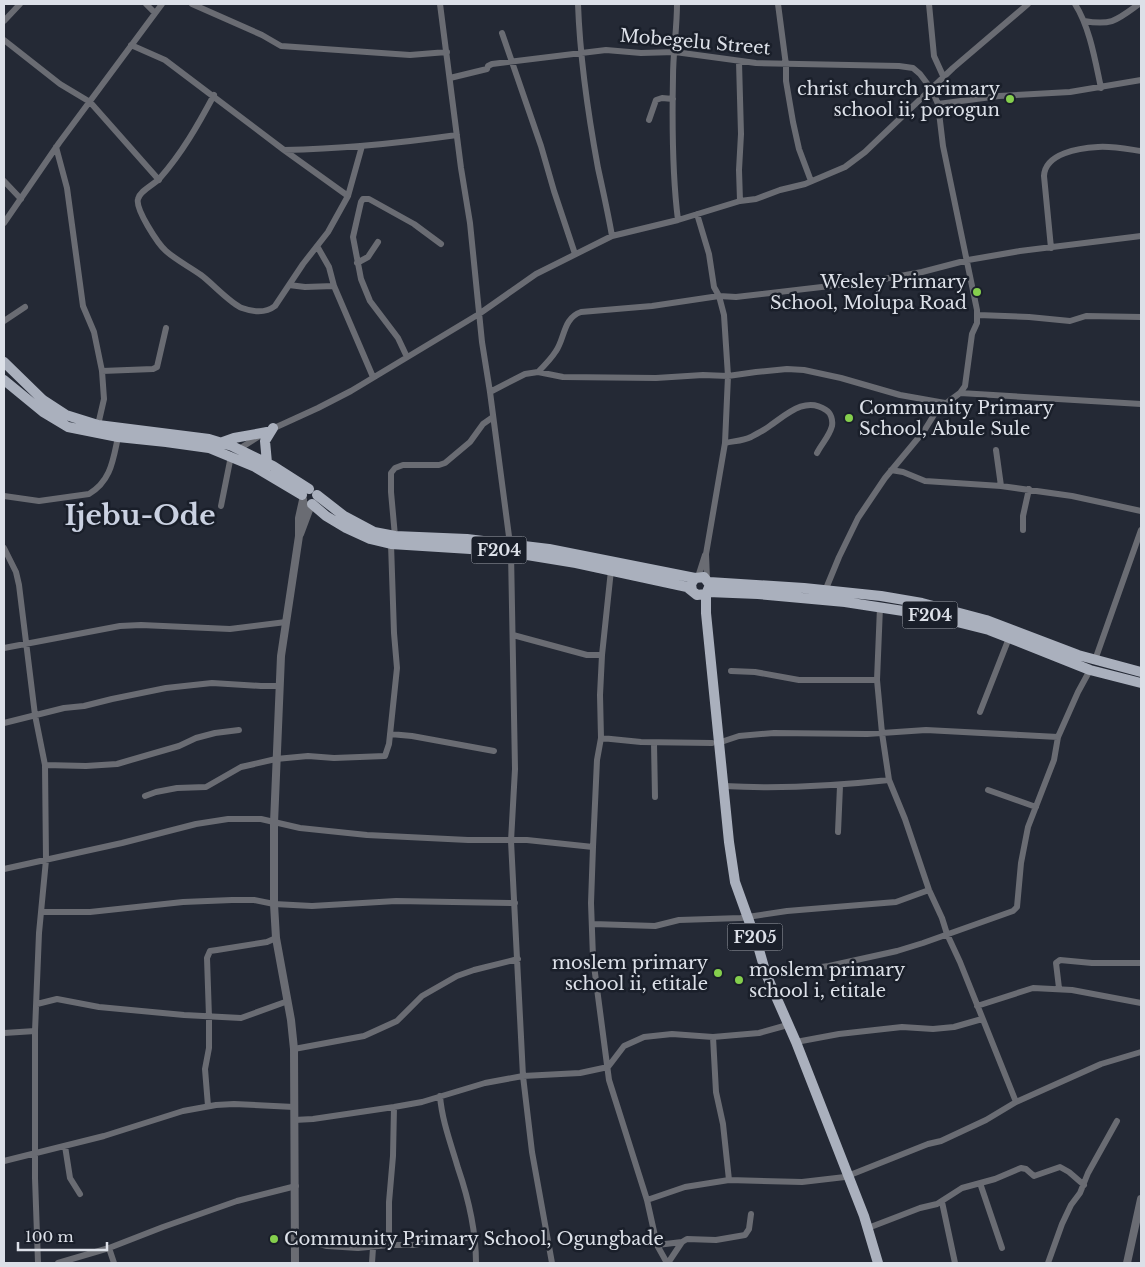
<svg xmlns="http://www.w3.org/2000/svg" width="1145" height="1267" viewBox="0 0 1145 1267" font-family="'Libre Baskerville',serif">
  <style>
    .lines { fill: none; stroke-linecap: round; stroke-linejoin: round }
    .minor { stroke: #6a6c73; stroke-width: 6 }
    .tertiary { stroke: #6a6c73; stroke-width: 8 }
    .primary { stroke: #aab0bd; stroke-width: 10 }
    .poi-dot { fill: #85cf4d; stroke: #1a1f2a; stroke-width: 2 }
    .labels { text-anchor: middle; stroke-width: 5; stroke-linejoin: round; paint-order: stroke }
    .shield { fill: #1a1f2a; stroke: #a2a6af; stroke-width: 1 }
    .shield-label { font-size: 16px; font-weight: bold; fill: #dce0e8 }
    .street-label { font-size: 18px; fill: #dce0e8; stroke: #1a1f2a }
    .poi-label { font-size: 18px; fill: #dce0e8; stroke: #1a1f2a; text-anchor: end }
    .town-label { font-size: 28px; font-weight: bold; fill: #cad1e1; stroke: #1a1f2a }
  </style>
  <rect width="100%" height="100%" fill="#242935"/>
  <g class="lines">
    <path class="minor" d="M146,4L155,13
      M192,4L262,35L281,46L410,55L447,52
      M440,4L461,168L470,223L482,342L490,392L510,544
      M578,4C580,59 588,114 598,168C603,191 608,213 612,236
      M677,4C677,29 673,52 673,77C672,125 672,173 678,220
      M778,4L786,65V81L793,122L799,149L811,181
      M929,4L934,56L944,78
      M1075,4C1090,28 1095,60 1101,88
      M4,21L20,4
      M1084,21C1112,26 1117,20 1139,4
      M502,33L541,146L554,191L575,254
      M4,40L60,84L90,102L159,180
      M131,45L165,60L284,150L348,196
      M739,62L741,134L739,170L740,201
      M450,78L487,69L488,66L492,64L606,50L641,53L675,52L756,63L899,66L913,68L920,74L932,90L938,104L943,146L977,310V323L972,334L965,386L960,393L937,410L924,431L885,478L858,518L839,557L825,591
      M214,95C198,125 182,153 160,178C154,185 140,190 138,199C135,209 158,244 166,251C176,260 190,267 201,275C212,283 231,304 242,308C253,312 266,313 275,306L303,264L328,232L348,196L362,146
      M938,104L999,96L1070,92L1141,80
      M649,120L656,100L662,98L673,99
      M56,147L67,188L83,306L94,332L102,371L104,399L98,425
      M284,150C341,149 400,143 457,135
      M4,181L21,199
      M697,214L709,254L714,287L719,296L724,315L728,376L725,443L706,554L707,579
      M4,223L59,143L162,4
      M317,246L329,267L334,286L373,377
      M1051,248L1044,176C1045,153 1080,148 1098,147C1112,146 1127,149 1141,151
      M357,263L368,257L378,242
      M289,285L305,287L334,286
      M978,315L1029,317L1070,321L1086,316L1141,317
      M4,321L25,307
      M407,357L398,338L370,301L361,279L353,237L361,202L363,199H369L414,224L441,244
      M102,371L153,369L157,367L166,328
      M538,372L563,377L656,378L703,375L728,376L756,372L787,369L804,370L841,378L900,395L945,403
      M490,392L525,374L538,372C544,366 551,359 556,351C565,338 563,318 581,312L652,306L719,296L736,297L873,281L922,272L968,260L1020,251L1141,236
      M960,393L1141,404
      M272,429L318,408L351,391L479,314L536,274L612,236L678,220L740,201L756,199L780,190L805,184L845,167L865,152L953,68L1028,4
      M725,443C733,441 743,441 751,437C758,433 765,430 771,425C787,414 806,396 826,410C831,413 833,420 832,426C829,437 822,443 817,453
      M239,449L261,435
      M996,450L1001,486
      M891,470L903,472L925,481L1001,486L1072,496L1141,511
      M4,496L39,501L89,494C111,481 113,460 118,437
      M221,506L231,456
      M1023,530V516L1029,489
      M395,536L391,492V473L395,468L403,465H439L445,463L470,442L483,424L493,417
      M4,548L16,572L19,585L35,715L45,765L46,860L39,933L35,1031V1178L38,1263
      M511,553L515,769L511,841L523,1076L532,1152L552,1263
      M611,570L602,655L600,695L601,738L597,760L593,847L591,903L593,958L609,1080L647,1200L657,1245L667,1263
      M698,577L705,555
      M880,607L877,680L882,733L889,780L905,819L929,890L942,918L947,934L960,962L1016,1102
      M513,635L587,655H602
      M4,648L120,626L141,625L230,629L286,622
      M1095,660L1141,530
      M731,671L755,672L799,680H877
      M980,712L1009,638
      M4,723L64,708L84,706L112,699L166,688L212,683L261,686H280
      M390,734L412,736L494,751
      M601,738L641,742L712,743
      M654,743L655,797
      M718,743L739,736L774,733L867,734L926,730L1058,737
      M45,765L86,766L117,764L179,746L196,738L215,733L239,730
      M724,786C779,789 834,786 889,780
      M988,790L1036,807
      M145,796L156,792L177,788L206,787L241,767L276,759L308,756L334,758L385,756L389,744L397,668L394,633L391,544
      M838,832L840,786
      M4,869L122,843L196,824L228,819H261L300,828L367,835L468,840H527L593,847
      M41,912H90L183,902L232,900H254L274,904L312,906L396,901L515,903
      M593,924L655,926L679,920L741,918L787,911L896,902L929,890
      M766,974L829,966L897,951L923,943L1013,911L1017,907L1021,863L1028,827L1054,760L1058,737L1078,692L1090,670
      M1059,988L1056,963L1060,960L1092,963H1141
      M37,1004L57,999L99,1007L184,1015L241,1018L288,1001
      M977,1006L1033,988L1072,990L1141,1003
      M4,1033L35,1031
      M713,1037L716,1092L723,1124L729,1180
      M796,1042L839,1034L902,1027L933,1029L954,1027L982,1019
      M294,1049L364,1036L397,1021L422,996L457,976L474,970L518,959
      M440,1096C442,1121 451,1144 458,1168C469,1200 476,1230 476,1263
      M208,1106L205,1069L209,1048V1017L207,958L210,951L217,950L267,942L276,938
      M294,1120L313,1119L394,1107L422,1102L485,1083L523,1076L580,1073L608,1067L624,1046L644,1037L672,1034L713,1037L759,1033L784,1026
      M65,1146L70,1178L80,1194
      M4,1161L104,1136L183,1111L216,1105L234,1104L294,1107
      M980,1183L1002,1248
      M647,1200L685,1187L729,1180L802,1182L845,1177L928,1144L941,1141L986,1120L1016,1102L1101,1064L1141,1052
      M942,1202L955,1263
      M868,1228L920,1208L937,1204L962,1188L995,1179L1021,1168L1026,1169L1034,1176L1060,1167L1069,1172L1084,1185
      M295,1237L327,1246L358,1248L389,1245H415L432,1241L476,1237
      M389,1245V1202L393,1156L394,1107
      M657,1245L682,1242
      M109,1248L114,1263
      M58,1263L109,1248L163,1227L237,1201L296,1186
      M372,1263L373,1248
      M668,1263L682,1242L687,1239L716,1240L745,1235L749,1229L751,1214
      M1048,1263L1062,1224L1071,1205L1080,1193L1088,1173L1117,1121"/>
    <path class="tertiary" d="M300,534L309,510V505
      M295,1263L294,1049L291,1020L276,938L274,904V823L281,656L299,536V518L303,500
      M1127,1263L1141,1199"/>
    <path class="primary" d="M4,362L43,400L66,415L98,425L209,439L232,446L273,466L309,489
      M4,380L43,412L68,427L118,437L166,442L209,448L255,467L302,495
      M220,443L234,438L267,432
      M267,463L265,441L273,428
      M317,495L344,516L374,532L395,536L467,539L549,549L695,578
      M312,504L326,516L346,528L370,539L391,544L502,551L576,563L687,587L692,591
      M709,582L804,588L881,596L922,603L986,620L1078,655L1141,672
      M708,592L758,594L845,602L929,615L989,630L1090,670L1141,683
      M706,594L697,595L692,591L691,584L695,578L704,577L710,585L706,594V613L729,842L735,882L758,946L766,974L796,1042L864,1216L878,1263"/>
  </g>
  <g class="poi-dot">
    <circle cx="1010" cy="99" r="5"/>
    <circle cx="977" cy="292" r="5"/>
    <circle cx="849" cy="418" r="5"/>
    <circle cx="718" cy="973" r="5"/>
    <circle cx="739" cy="980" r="5"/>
    <circle cx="274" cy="1239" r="5"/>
  </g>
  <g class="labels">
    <g class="shield">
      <rect x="471.5" y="536.5" width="55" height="27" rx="4"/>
      <rect x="902.5" y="601.5" width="55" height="27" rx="4"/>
      <rect x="727.5" y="923.5" width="55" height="27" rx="4"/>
    </g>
    <g class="shield-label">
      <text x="499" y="556">F204</text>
      <text x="930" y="621">F204</text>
      <text x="755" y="943">F205</text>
    </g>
    <g class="street-label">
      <text transform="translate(695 42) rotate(5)" y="6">Mobegelu Street</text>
    </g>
    <g class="poi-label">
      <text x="1000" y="95">christ church primary<tspan x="1000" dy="21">school ii, porogun</tspan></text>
      <text x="967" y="288">Wesley Primary<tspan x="967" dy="21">School, Molupa Road</tspan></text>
      <text x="859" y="414" text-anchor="start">Community Primary<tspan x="859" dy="21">School, Abule Sule</tspan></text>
      <text x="708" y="969">moslem primary<tspan x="708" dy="21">school ii, etitale</tspan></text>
      <text x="749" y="976" text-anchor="start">moslem primary<tspan x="749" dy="21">school i, etitale</tspan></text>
      <text x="284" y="1245" text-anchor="start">Community Primary School, Ogungbade</text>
    </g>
    <g class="town-label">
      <text x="140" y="525">Ijebu-Ode</text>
    </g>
  </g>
  <rect width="1145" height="1267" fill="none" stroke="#dce0e8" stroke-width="10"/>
  <path d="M18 1242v8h89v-8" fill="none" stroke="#dce0e8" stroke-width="2.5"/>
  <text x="25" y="1242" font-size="15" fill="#dce0e8" stroke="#1a1f2a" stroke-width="4" paint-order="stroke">100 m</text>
</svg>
